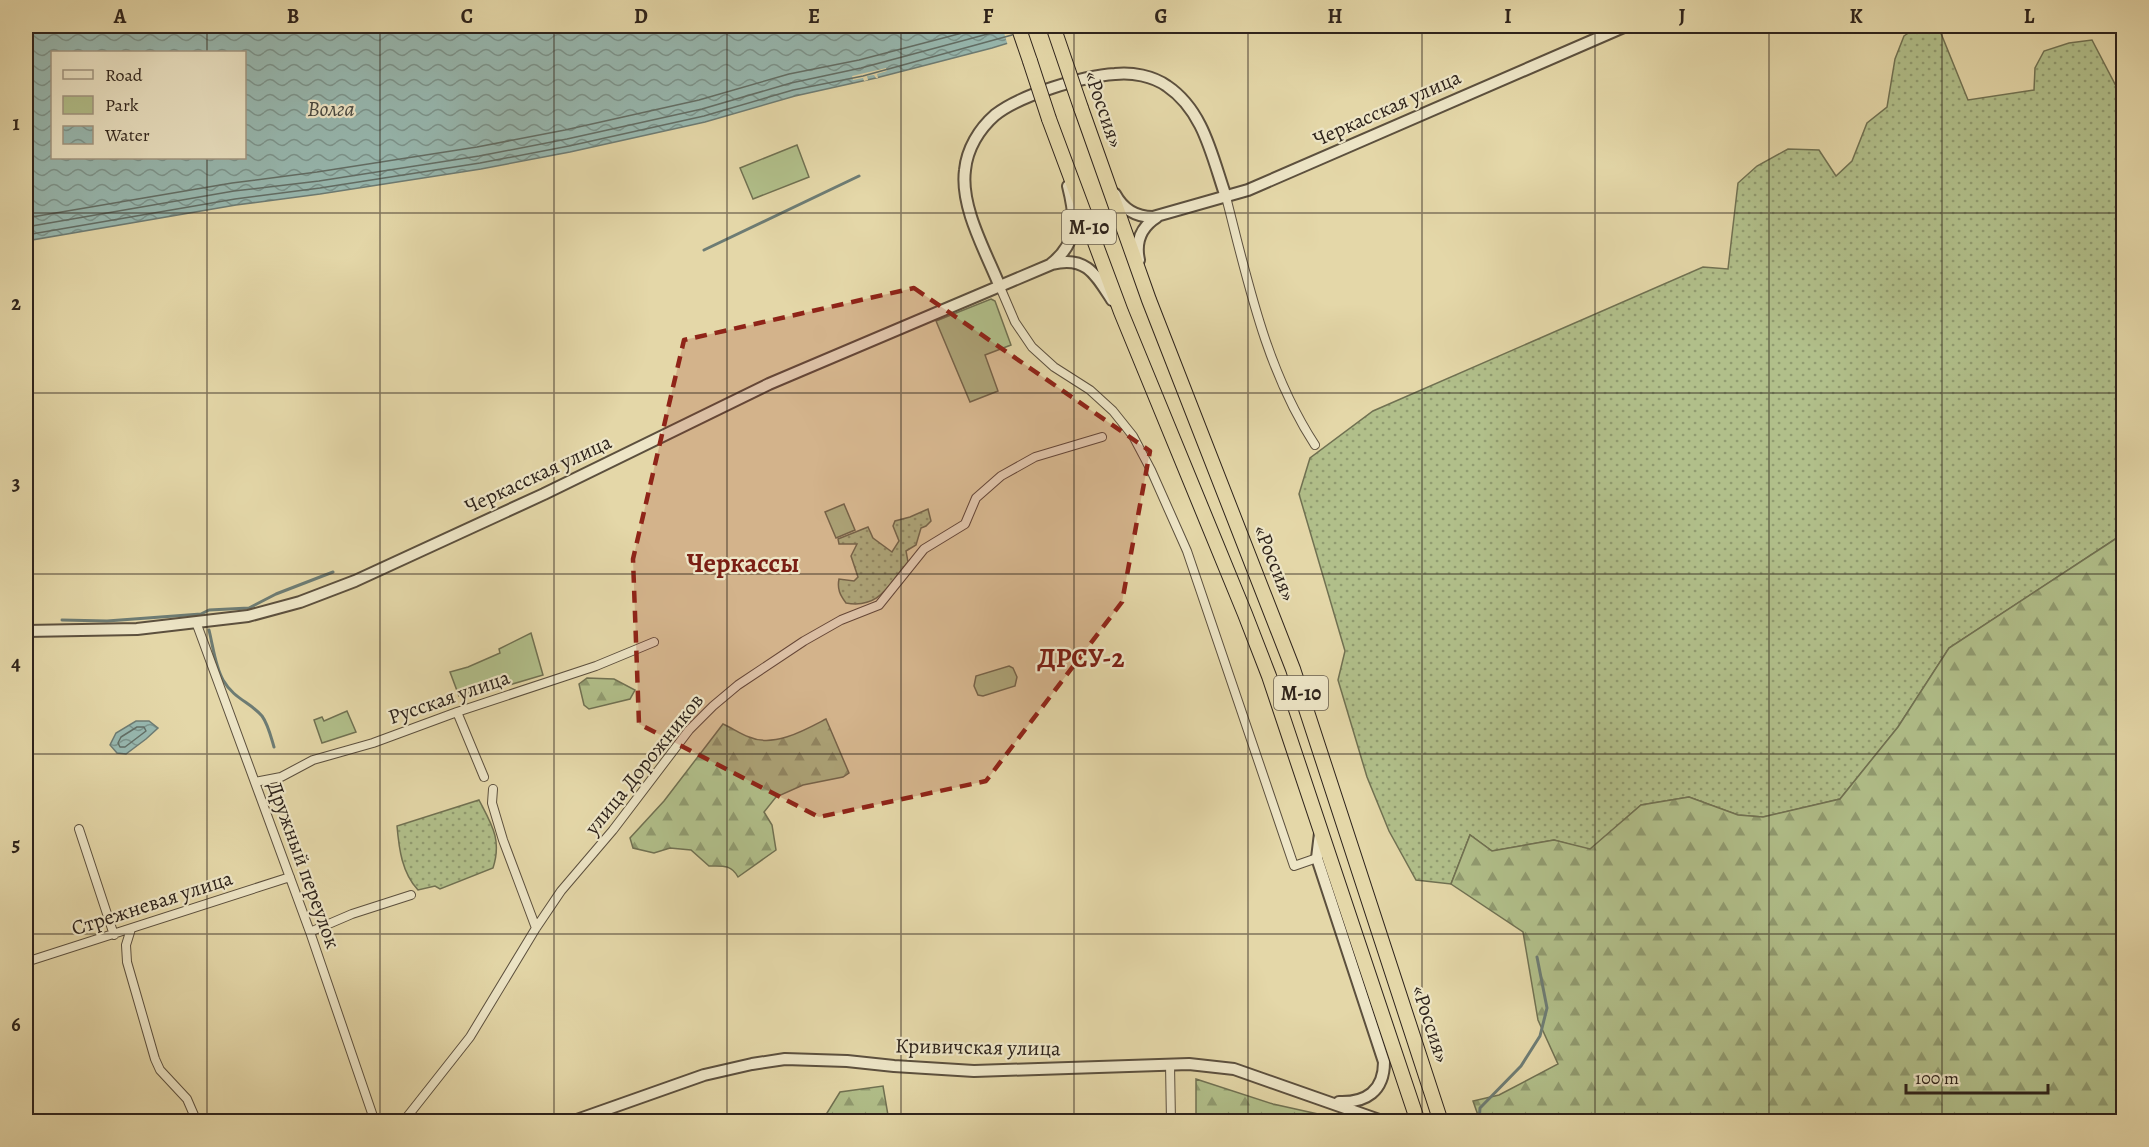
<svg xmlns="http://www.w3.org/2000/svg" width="2149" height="1147" viewBox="0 0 2149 1147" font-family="Alegreya,serif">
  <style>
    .grass { fill: url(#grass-dots); stroke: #707152; stroke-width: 1.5 }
    .forest { fill: url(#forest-firs); stroke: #707152; stroke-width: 1.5 }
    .green { fill: #b1bf8a; stroke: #707152; stroke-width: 1.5 }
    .water { fill: url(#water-waves); stroke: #6d7c74; stroke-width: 1.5; fill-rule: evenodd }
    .pier { fill: #e4d7a8 }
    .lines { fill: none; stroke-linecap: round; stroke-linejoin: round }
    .shore { stroke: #626e66; stroke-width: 1.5 }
    .stream { stroke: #6d7c74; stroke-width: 3 }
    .minor-casing { stroke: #5c503e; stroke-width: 10 }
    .tertiary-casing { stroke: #5c503e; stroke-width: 14 }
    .trunk-casing { stroke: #2e231b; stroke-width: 16 }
    .minor { stroke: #ede5c6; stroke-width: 8 }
    .tertiary { stroke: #ede5c6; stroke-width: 10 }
    .trunk { stroke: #e4d7a8; stroke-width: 14 }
    .trunk-bridge-casing { stroke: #2e231b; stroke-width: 16; stroke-linecap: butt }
    .trunk-bridge { stroke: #e4d7a8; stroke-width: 14 }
    .marked { fill: #8f2418; fill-opacity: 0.2; stroke: #8f2418; stroke-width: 4.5; stroke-dasharray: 12 8; stroke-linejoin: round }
    .grid { fill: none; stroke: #2e231b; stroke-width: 1.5; stroke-opacity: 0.55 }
    .labels { text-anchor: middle; stroke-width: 4.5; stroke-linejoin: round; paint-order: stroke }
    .shield { fill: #ede5c6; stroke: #675d4e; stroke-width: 1.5 }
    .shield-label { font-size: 20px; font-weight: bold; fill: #2e231b }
    .street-label { font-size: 21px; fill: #2e231b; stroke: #ede5c6 }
    .water-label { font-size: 22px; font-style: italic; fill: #484840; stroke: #ede5c6 }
    .district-label { font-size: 27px; font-weight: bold; fill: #7a1f14; stroke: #ede5c6 }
    .neatline { fill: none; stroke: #2e231b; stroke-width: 2 }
    .grid-label { font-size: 20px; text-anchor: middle; font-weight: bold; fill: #2e231b }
  </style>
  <defs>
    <pattern id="grass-dots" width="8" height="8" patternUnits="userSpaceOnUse" patternTransform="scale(1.5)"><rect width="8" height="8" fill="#b1bf8a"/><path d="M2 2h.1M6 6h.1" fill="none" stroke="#909b70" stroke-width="1.8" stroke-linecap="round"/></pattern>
    <pattern id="forest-firs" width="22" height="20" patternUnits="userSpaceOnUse" patternTransform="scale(1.5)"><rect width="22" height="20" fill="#b1bf8a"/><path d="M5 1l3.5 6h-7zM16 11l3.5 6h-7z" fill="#909b70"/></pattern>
    <pattern id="water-waves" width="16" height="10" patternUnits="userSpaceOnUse" patternTransform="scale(1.5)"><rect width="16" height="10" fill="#97b8b0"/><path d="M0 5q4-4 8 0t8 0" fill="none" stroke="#7c958e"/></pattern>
  </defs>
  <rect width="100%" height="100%" fill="#e4d7a8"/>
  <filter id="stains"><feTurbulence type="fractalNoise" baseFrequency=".00333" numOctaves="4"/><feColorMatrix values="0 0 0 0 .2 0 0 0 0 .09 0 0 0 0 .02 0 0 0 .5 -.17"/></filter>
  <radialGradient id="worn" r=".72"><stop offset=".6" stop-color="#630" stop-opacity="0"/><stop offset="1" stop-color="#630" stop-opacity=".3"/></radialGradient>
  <path class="grass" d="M1919,26H1938L1968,100L2034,90L2035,68L2044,51L2069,43L2092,40L2115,84L2123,81V534L1949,648L1898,727L1840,799L1763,817L1738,815L1689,797L1641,805L1590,850L1554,840L1492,851L1470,835L1451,884L1416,880L1389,831L1367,777L1338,680L1345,651L1299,494L1310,458L1373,411L1703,267L1728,269L1738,183L1757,166L1788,149L1819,150L1836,176L1852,161L1867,123L1887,107L1895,59L1904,36Z
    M928,509L931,521L926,526L921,528L916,545L906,551L908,562C888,585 880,609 846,603C840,595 837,589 839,579L854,581L858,577L851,556L857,544H839L838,539L868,527L873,538L892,552L899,541L893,526L895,521L910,517Z
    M479,800C492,825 502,840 493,868L440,889L435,886L418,890C402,873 399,849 397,826Z"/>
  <path class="forest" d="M2123,534V1121H1480L1473,1101L1499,1095L1558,1064L1538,1020L1523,932L1451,884L1470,835L1492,851L1554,840L1590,849L1641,805L1689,797L1738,815L1763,817L1840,799L1898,727L1949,648Z
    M587,678L614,679L635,690L630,699L589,709L584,705L579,684Z
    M826,719L849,773L843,777L803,785L776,797L764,812L772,825L776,850L738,877C731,864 722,866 709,866L691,850L670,848L654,853L633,848L630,838L664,801L723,724C732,728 740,734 749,737C774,748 805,730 826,719Z
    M1196,1079L1273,1104L1327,1116L1336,1121H1196Z
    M883,1086L889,1121H822L840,1092Z"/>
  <path class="green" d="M797,145L809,177L753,199L740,168Z
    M991,299L995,301L1011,345L985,355L998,391L970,402L936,321Z
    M844,504L855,530L836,538L825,512Z
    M531,633L543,675L509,685L507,680L459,696L450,672L468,667L500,653L499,649Z
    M1009,666L1013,668L1017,677L1015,686L983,696L978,695L974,686L976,676Z
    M347,711L356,732L322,743L314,720L322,717L324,721Z"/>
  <path class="water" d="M26,26H1063L992,48L876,78L795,96L705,122L570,152L481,169L320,194L236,205L26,241ZM52,52H244V158H52Z
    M136,721H149L158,728L146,739L126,754L117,753L110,745L116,733Z"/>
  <path class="pier" d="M1002,26H1066L1064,28L1008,46Z
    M886,68L887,71L877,74L878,78H876L874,75L867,76L868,80L864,81L863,78L853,80L852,76Z"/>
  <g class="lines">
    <path class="shore" d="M26,218L232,183L317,172L477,147L565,130L699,100L789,74L859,60L989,26
      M26,227L234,191L319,181L479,156L567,139L702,109L791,83L861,68L1010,28
      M26,235L235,199L320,188L480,163L569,146L704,116L793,90L863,76L1012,35
      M137,727H144L146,731L125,747H120L118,743L121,737Z"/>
    <path class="stream" d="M704,250L859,176
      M62,620L107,621L201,614L209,610L249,608L276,594L333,572
      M209,630C213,646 215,666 223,680C234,699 250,702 262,716C268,724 271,737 274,747
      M1479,1122L1480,1108L1521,1066L1540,1036L1547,1008L1537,957"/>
    <defs>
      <path id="minor" d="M1226,197C1248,282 1266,370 1315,445
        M1000,287L1015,322L1032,347L1054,367L1090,390L1113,411L1133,436L1151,470L1187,551L1294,866L1317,858
        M196,622L310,932L375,1122
        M457,712L484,777
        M255,782L281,777L313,760L373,743L457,712L596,666L654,642
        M493,789L492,803L503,840L536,928
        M79,829L114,935
        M131,929L126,945L127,962L155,1059L160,1070L187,1099L197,1122
        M310,932L352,914L411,895
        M26,962L290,877
        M1170,1064L1171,1122
        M403,1122L470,1037L536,928L561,891L613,830L689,730L713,706L738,685L804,641L841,620L879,605L924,549L965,524L976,498L1001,476L1035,457L1102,437"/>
      <path id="tertiary" d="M1115,194C1123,209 1136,217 1153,217L1248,190L1626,26
        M1139,260C1135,242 1141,227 1157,217
        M1051,264C1079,242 1076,218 1068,186
        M1000,287C986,252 960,207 965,170C967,149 979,129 995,115C1020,95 1083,76 1115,74C1132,72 1153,76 1167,86C1204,111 1212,157 1226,197
        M26,631L137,629L248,616L300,602L355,581L544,494L769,384L1052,264C1086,255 1096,275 1112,300
        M1320,833L1317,858L1384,1062C1384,1091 1366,1103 1339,1102
        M571,1122L704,1075L752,1064L785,1059L847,1061L894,1066L974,1071L1189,1064L1234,1069L1385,1122"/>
      <path id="trunk" d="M1018,26L1030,61
        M1081,108L1149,300L1293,669L1441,1122
        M1049,119L1121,312L1245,614L1269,676L1418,1122"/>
    </defs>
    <use href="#minor" class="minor-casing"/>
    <use href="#tertiary" class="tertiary-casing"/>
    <use href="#trunk" class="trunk-casing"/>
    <use href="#minor" class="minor"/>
    <use href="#tertiary" class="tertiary"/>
    <use href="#trunk" class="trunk"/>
    <defs>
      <path id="trunk-bridge" d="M1053,26L1081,108
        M1030,61L1049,119"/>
    </defs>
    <use href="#trunk-bridge" class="trunk-bridge-casing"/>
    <use href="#trunk-bridge" class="trunk-bridge"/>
  </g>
  <path class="marked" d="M914,288L1150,451L1122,602L986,781L819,817L639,724L633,559L684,340Z"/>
  <path class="grid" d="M207,26V52M380,26V1122M554,26V1122M727,26V1122M901,26V1122M1074,26V1122M1248,26V1122M1422,26V1122M1595,26V1122M1769,26V1122M1942,26V1122M207,158V1122M26,213H2124M26,393H2124M26,574H2124M26,754H2124M26,934H2124"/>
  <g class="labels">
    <g class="shield">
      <rect x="1062" y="210" width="54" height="34" rx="4.5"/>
      <rect x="1274" y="676" width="54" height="34" rx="4.5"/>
    </g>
    <g class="shield-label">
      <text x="1089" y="234">М-10</text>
      <text x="1301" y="700">М-10</text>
    </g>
    <g class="street-label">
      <text transform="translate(1387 108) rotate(-24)" y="7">Черкасская улица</text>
      <text transform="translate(1104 109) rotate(71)" y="7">«Россия»</text>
      <text transform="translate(538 474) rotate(-25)" y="7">Черкасская улица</text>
      <text transform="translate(1275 563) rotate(68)" y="7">«Россия»</text>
      <text transform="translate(449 697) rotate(-19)" y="7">Русская улица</text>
      <text transform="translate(644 764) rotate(-51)" y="7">улица Дорожников</text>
      <text transform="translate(304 865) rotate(70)" y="7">Дружный переулок</text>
      <text transform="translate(152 903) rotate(-18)" y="7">Стрежневая улица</text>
      <text transform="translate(1431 1024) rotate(72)" y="7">«Россия»</text>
      <text transform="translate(978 1047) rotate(1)" y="7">Кривичская улица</text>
    </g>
    <g class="water-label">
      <text x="331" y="116">Волга</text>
    </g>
    <g class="district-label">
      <text x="743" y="572">Черкассы</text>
      <text x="1081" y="667">ДРСУ-2</text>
    </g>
  </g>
  <rect width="2149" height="1147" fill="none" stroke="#e4d7a8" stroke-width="66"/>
  <rect x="51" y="51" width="195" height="108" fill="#ede5c6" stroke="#a19782" stroke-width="1.5"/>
  <rect x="63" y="70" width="30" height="9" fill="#ede5c6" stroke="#a19782" stroke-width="1.5"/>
  <text x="105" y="81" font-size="18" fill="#2e231b">Road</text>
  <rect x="63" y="96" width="30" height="18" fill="#b1bf8a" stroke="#a19782" stroke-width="1.5"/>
  <text x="105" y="111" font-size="18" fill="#2e231b">Park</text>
  <rect x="63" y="126" width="30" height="18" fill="url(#water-waves)" stroke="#a19782" stroke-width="1.5"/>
  <text x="105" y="141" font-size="18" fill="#2e231b">Water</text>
  <path d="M1906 1084v9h142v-9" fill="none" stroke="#2e231b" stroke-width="3"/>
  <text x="1915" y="1084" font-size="18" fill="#2e231b" stroke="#ede5c6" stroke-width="4.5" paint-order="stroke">100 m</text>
  <rect x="33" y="33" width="2083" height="1081" class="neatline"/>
  <g class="grid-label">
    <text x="120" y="23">A</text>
    <text x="293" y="23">B</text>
    <text x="467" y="23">C</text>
    <text x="641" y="23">D</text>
    <text x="814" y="23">E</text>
    <text x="988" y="23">F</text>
    <text x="1161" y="23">G</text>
    <text x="1335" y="23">H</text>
    <text x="1508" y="23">I</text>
    <text x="1682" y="23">J</text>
    <text x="1856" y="23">K</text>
    <text x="2029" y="23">L</text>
    <text x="16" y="130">1</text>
    <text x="16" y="310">2</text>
    <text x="16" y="490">3</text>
    <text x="16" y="670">4</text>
    <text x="16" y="851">5</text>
    <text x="16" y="1031">6</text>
  </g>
  <rect width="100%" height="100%" filter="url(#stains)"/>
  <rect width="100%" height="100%" fill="url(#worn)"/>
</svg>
